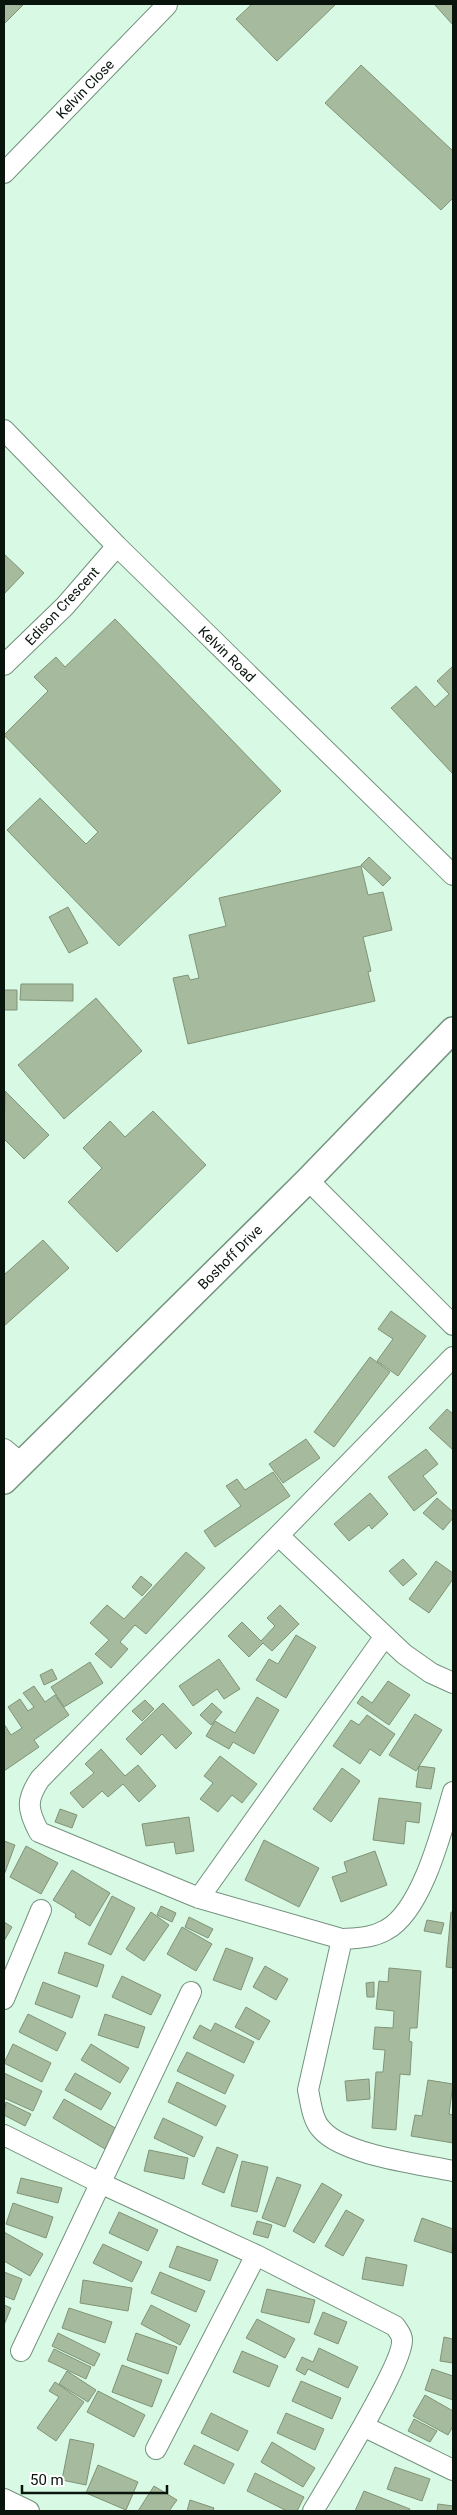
<svg xmlns="http://www.w3.org/2000/svg" width="457" height="2515" viewBox="0 0 457 2515" font-family="Roboto,sans-serif">
  <style>
    .building { fill: #a6ba9d; stroke: #809377 }
    .lines { fill: none; stroke-linecap: round; stroke-linejoin: round }
    .minor-casing { stroke: #73927e; stroke-width: 22 }
    .major-casing { stroke: #73927e; stroke-width: 28 }
    .minor { stroke: #fff; stroke-width: 20 }
    .major { stroke: #fff; stroke-width: 25 }
    .labels { text-anchor: middle; stroke-width: 4; stroke-linejoin: round; paint-order: stroke }
    .street-label { font-size: 14px; fill: #08140c; stroke: #fff }
  </style>
  <rect width="100%" height="100%" fill="#d8fae4"/>
  <path class="building" d="M4,4L23,5L4,24Z
    M252,4H336L277,61L236,19Z
    M436,4H453V25L435,5Z
    M361,65L453,151V198L441,210L325,103Z
    M4,554L24,573L4,594Z
    M115,619L281,791L119,946L7,830L40,798L86,844L98,832L4,735L48,691L34,677L56,657L65,667Z
    M453,666V774L391,708L416,686L435,707L449,694L437,681Z
    M369,857L391,878L383,886L361,865Z
    M361,866L368,895L383,892L392,930L363,937L371,971L368,972L375,1001L188,1044L173,978L188,975L190,980L199,978L189,935L226,926L219,898Z
    M68,907L88,943L69,953L49,917Z
    M21,984H73V1001L20,1000Z
    M4,990H17V1010H4Z
    M96,998L142,1051L64,1119L18,1065Z
    M5,1091L49,1135L24,1159L4,1139Z
    M153,1111L206,1165L117,1252L68,1202L102,1168L83,1148L110,1121L125,1137Z
    M43,1240L69,1268L4,1326V1275Z
    M391,1311L426,1336L398,1376L377,1361L393,1339L378,1329Z
    M370,1357L390,1372L334,1447L314,1432Z
    M447,1409L453,1414V1450L429,1428Z
    M306,1439L320,1458L283,1483L269,1464Z
    M426,1449L438,1464L423,1476L437,1493L414,1511L388,1477Z
    M273,1472L290,1496L215,1547L204,1531L241,1506L226,1486L237,1479L245,1490Z
    M370,1493L388,1514L372,1529L369,1525L349,1541L334,1524Z
    M437,1498L453,1512V1518L443,1530L423,1513Z
    M186,1552L205,1568L146,1634L135,1625L120,1642L128,1649L111,1668L95,1654L109,1640L90,1623L107,1605L124,1619Z
    M403,1559L417,1574L403,1586L389,1571Z
    M436,1561L453,1573V1579L429,1613L409,1599Z
    M141,1576L152,1585L142,1596L132,1587Z
    M280,1605L299,1624L272,1651L263,1643L249,1657L228,1636L242,1622L261,1641L275,1626L267,1618Z
    M296,1635L316,1647L286,1698L256,1680L269,1659L278,1664Z
    M219,1659L240,1689L224,1699L217,1689L193,1706L179,1686Z
    M90,1662L103,1683L64,1707L51,1687Z
    M52,1669L57,1679L44,1685L40,1675Z
    M388,1681L410,1695L389,1725L357,1703L362,1696L372,1703Z
    M34,1686L45,1702L55,1695L69,1715L34,1740L39,1747L4,1771V1724L11,1735L22,1728L8,1707L20,1699L28,1711L34,1707L23,1693Z
    M257,1697L279,1710L254,1754L233,1742L229,1749L206,1736L215,1721L235,1733Z
    M145,1700L154,1709L142,1721L132,1711Z
    M163,1703L192,1733L176,1749L162,1734L141,1755L126,1739Z
    M212,1703L222,1712L211,1725L200,1715Z
    M415,1714L442,1730L416,1771L389,1755Z
    M367,1715L395,1734L380,1756L370,1749L360,1764L333,1746L351,1720L359,1725Z
    M101,1749L125,1776L138,1765L156,1786L139,1802L123,1784L108,1797L102,1791L83,1808L70,1793L94,1773L85,1764Z
    M220,1756L257,1784L242,1803L232,1795L218,1812L200,1799L213,1783L204,1776Z
    M419,1766L435,1768L431,1789L416,1787Z
    M342,1768L360,1781L331,1822L313,1809Z
    M379,1798L421,1803L419,1823L406,1821L404,1844L373,1840Z
    M60,1809L77,1815L72,1828L55,1822Z
    M189,1817L194,1851L176,1854L174,1842L146,1846L142,1824Z
    M264,1840L319,1868L299,1907L245,1880Z
    M4,1841L15,1845L4,1875Z
    M26,1846L58,1863L41,1894L10,1877Z
    M375,1851L387,1885L341,1902L332,1877L347,1872L344,1862Z
    M72,1870L110,1893L90,1926L75,1917L76,1914L53,1900Z
    M112,1896L135,1908L111,1955L88,1944Z
    M161,1906L176,1913L172,1922L157,1915Z
    M151,1912L169,1925L144,1961L126,1949Z
    M451,1912H453V1968L446,1967Z
    M189,1917L213,1929L208,1938L185,1927Z
    M427,1920L444,1923L441,1934L424,1931Z
    M4,1922L12,1927L4,1941Z
    M182,1927L212,1944L196,1971L167,1954Z
    M226,1948L253,1958L241,1990L213,1980Z
    M65,1952L104,1965L97,1987L58,1973Z
    M265,1966L288,1979L276,2000L253,1987Z
    M389,1968L421,1971L417,2028H410L409,2041L412,2042L410,2075L400,2074L396,2130L372,2128L376,2072H383L385,2050L373,2049L375,2027L393,2028L394,2011L376,2009L379,1981L388,1982Z
    M122,1976L161,1995L151,2015L112,1997Z
    M43,1982L80,1996L72,2018L35,2004Z
    M374,1982V1997H367L366,1983Z
    M246,2007L270,2021L259,2040L235,2027Z
    M28,2014L66,2033L57,2051L19,2032Z
    M105,2014L145,2027L138,2048L98,2035Z
    M215,2023L254,2042L244,2063L193,2038L200,2025L211,2031Z
    M13,2044L51,2063L42,2082L4,2063Z
    M91,2044L129,2068L120,2083L81,2060Z
    M187,2052L234,2075L225,2094L177,2071Z
    M4,2073L42,2091L33,2111L4,2098Z
    M75,2073L111,2093L101,2110L65,2090Z
    M369,2079L370,2099L347,2101L345,2081Z
    M428,2080L453,2084L449,2114L453,2115V2143L411,2136L415,2115L422,2116Z
    M177,2082L226,2106L216,2126L168,2102Z
    M64,2099L117,2129L105,2149L53,2118Z
    M6,2102L31,2114L25,2126L4,2115Z
    M163,2118L203,2137L194,2157L154,2138Z
    M217,2147L238,2155L224,2193L202,2184Z
    M149,2150L188,2158L184,2179L144,2171Z
    M242,2161L268,2167L257,2212L231,2206Z
    M277,2177L301,2185L285,2227L262,2218Z
    M21,2178L62,2188L58,2203L17,2193Z
    M322,2183L342,2195L314,2243L293,2231Z
    M13,2203L53,2217L46,2238L6,2224Z
    M346,2210L364,2220L343,2256L325,2246Z
    M119,2212L158,2230L148,2251L109,2233Z
    M422,2218L453,2229L452,2253L414,2241Z
    M257,2221L272,2225L268,2238L253,2234Z
    M4,2232L43,2254L30,2276L4,2261Z
    M103,2244L142,2262L132,2282L93,2263Z
    M177,2246L218,2260L210,2281L169,2267Z
    M366,2257L407,2265L403,2286L362,2279Z
    M4,2272L22,2279L14,2300L4,2296Z
    M160,2272L205,2291L196,2312L151,2293Z
    M83,2280L132,2288L128,2311L80,2303Z
    M267,2289L315,2300L309,2323L261,2312Z
    M4,2305L11,2308L4,2325Z
    M151,2305L190,2325L180,2345L141,2324Z
    M69,2308L112,2322L105,2343L62,2328Z
    M323,2312L347,2322L338,2344L314,2334Z
    M257,2319L295,2339L285,2358L246,2338Z
    M58,2333L100,2354L94,2366L52,2346Z
    M136,2333L177,2347L168,2374L127,2360Z
    M444,2337L453,2339V2363L440,2361Z
    M319,2348L358,2367L348,2388L308,2369L305,2375L296,2370L302,2357L313,2362Z
    M54,2349L91,2367L86,2379L48,2361Z
    M242,2351L278,2366L269,2387L233,2372Z
    M122,2365L162,2380L152,2407L112,2392Z
    M432,2369L453,2376V2400L425,2390Z
    M67,2371L96,2390L88,2402L59,2384Z
    M301,2381L341,2398L332,2419L292,2401Z
    M55,2382L84,2402L56,2441L37,2428L59,2397L49,2391Z
    M98,2391L145,2415L134,2437L87,2412Z
    M425,2395L453,2411V2426L448,2435L413,2416Z
    M211,2413L248,2431L238,2451L201,2433Z
    M286,2413L324,2429L315,2450L277,2433Z
    M414,2419L437,2431L430,2442L408,2431Z
    M70,2439L94,2444L86,2485L62,2480Z
    M272,2442L315,2468L303,2487L261,2462Z
    M194,2445L234,2464L224,2484L184,2464Z
    M98,2465L138,2482L126,2510L86,2493Z
    M395,2467L430,2479L422,2501L387,2489Z
    M255,2473L304,2497L297,2511H287L247,2491Z
    M154,2486L177,2500L169,2511H138Z
    M364,2491L410,2509L409,2511H355Z
    M190,2500L214,2508L213,2511H187Z
    M438,2504L453,2506V2511H437Z"/>
  <g class="lines">
    <defs>
      <path id="minor" d="M4,173L167,5
        M4,430L117,546L453,875
        M4,665L65,606L117,546
        M308,1180L453,1325
        M453,1357L40,1779C26,1800 27,1809 39,1832L199,1898L342,1939L308,2090C311,2103 312,2120 322,2130C344,2155 420,2164 453,2171
        M4,1449L21,1463
        M279,1536L404,1654L431,1673L453,1683
        M199,1898L385,1636
        M342,1939C358,1938 372,1938 386,1930C422,1911 442,1830 453,1792
        M4,1999L41,1910
        M4,2135L100,2183L256,2255L395,2326C398,2331 402,2334 402,2340C404,2363 329,2484 313,2511
        M21,2351L191,1992
        M363,2426L453,2470
        M156,2449L256,2255
        M4,2499L29,2511"/>
      <path id="major" d="M4,1481L308,1180L453,1030"/>
    </defs>
    <use href="#minor" class="minor-casing"/>
    <use href="#major" class="major-casing"/>
    <use href="#minor" class="minor"/>
    <use href="#major" class="major"/>
  </g>
  <g class="labels">
    <g class="street-label">
      <text transform="translate(85 89) rotate(-46)" y="5">Kelvin Close</text>
      <text transform="translate(62 606) rotate(-47)" y="5">Edison Crescent</text>
      <text transform="translate(227 654) rotate(44)" y="5">Kelvin Road</text>
      <text transform="translate(230 1257) rotate(-45)" y="5">Boshoff Drive</text>
    </g>
  </g>
  <rect width="457" height="2515" fill="none" stroke="#08140c" stroke-width="10"/>
  <path d="M22 2485v8h145v-8" fill="none" stroke="#08140c" stroke-width="2.5"/>
  <text x="30" y="2485" font-size="15" fill="#08140c" stroke="#ffffff" stroke-width="4" paint-order="stroke">50 m</text>
</svg>
